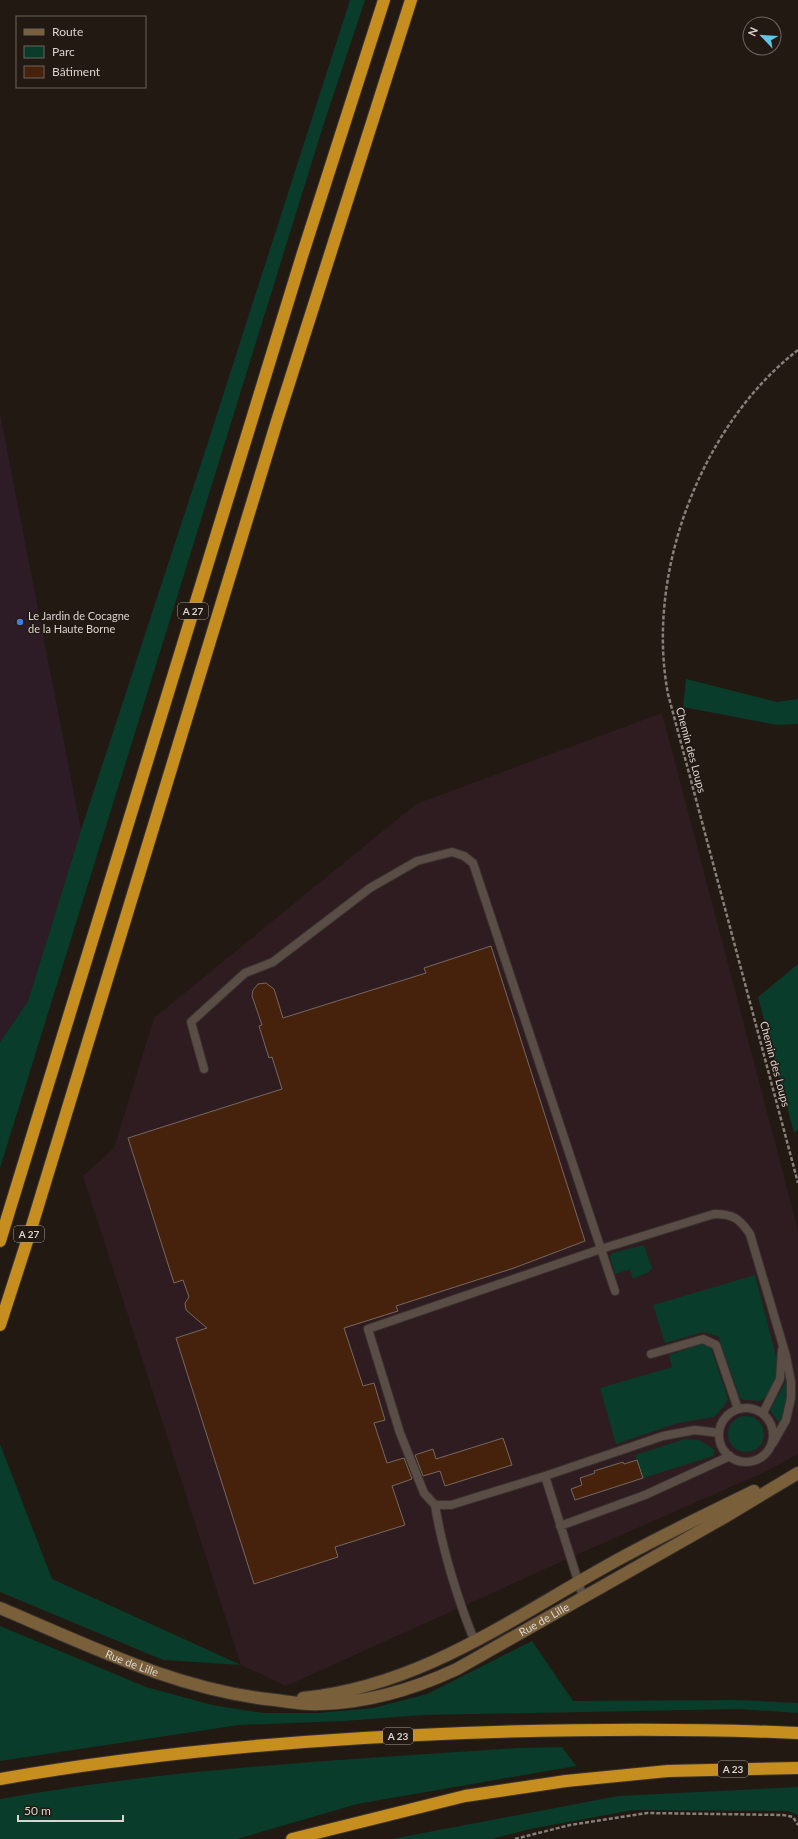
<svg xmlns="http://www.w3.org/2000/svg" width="798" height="1839" viewBox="0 0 798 1839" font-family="Lato,sans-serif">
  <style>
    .commercial { fill: #2d1c26 }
    .industrial { fill: #2f1c20 }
    .green { fill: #093c2a }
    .building { fill: #46220c; stroke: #756861 }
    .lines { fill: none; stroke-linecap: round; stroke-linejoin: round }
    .lane-casing { stroke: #3a322f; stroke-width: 10 }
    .secondary-casing { stroke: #3a322f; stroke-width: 14 }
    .highway-casing { stroke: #3a322f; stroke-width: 14 }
    .path { stroke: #877f7a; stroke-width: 2.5; stroke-dasharray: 4 2; stroke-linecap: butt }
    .lane { stroke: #594d46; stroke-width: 8 }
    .secondary { stroke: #79603a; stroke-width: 12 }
    .highway { stroke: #c58e1e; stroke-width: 12 }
    .shop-dot { fill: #3f7fe0; stroke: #231913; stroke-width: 1.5 }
    .labels { text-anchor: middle; stroke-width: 3; stroke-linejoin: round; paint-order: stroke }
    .shield { fill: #231913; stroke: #a49c97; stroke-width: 1 }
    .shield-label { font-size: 10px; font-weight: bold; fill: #dbd4d0 }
    .poi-label { font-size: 11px; fill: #dbd4d0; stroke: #231913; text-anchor: start }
    .street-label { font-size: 11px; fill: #dbd4d0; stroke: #231913 }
  </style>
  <rect width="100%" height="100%" fill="#231913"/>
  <path class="commercial" d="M0,414L81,830L28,1001L0,1042Z"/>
  <path class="industrial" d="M662,713L798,1230V1454L769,1470L583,1552L286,1686L241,1665L83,1176L114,1148L154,1018L416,804Z"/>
  <path class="green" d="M350,0H365L324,123L0,1168V1042L28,1001L81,830L211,433Z
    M686,679L777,702L798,699V724L777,725L683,707Z
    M798,964V1130L794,1133L758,997Z
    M644,1245L652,1268L649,1272L633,1279L630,1269L615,1274L610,1257L612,1253Z
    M755,1275L777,1360L776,1377L770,1393L765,1398L760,1401L743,1400L740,1398L718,1336L703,1332L665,1343L653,1305Z
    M703,1343L711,1348L728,1399L725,1405L714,1417L678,1423L616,1444L600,1388L672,1367L669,1355Z
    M788,1377L787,1402L779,1423L770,1410Z
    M728 1434a18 18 0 1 1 36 0a18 18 0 1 1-36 0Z
    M685,1439L699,1440L715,1450L713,1456L643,1478L635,1455Z
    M0,1444L52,1579L241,1665L163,1660L0,1592Z
    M0,1626L146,1687L212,1705L263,1713H319L373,1708L427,1694L532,1641L573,1701L736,1700L798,1703V1713L738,1709L423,1715L344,1721L239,1725L0,1761Z
    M562,1747L576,1766L357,1804L237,1839H0V1799C171,1768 345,1760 518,1748Z
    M798,1787V1815L788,1811L633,1810L530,1829L491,1839H392L618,1796Z"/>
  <path class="building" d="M491,946L585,1241L514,1268L396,1306L398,1311L344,1328L363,1386L374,1383L385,1420L374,1423L387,1463L404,1458L412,1479L392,1486L405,1525L335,1547L338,1557L254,1584L176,1338L207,1328L186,1310L185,1303L189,1297L183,1280L174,1283L128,1138L282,1089L272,1057L269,1058L259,1026L262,1025L252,996L253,990L258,984L266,983L274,989L283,1018L426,973L424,968Z
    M503,1438L512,1465L445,1486L440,1471L423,1476L415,1455L433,1449L436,1459Z
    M637,1460L643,1478L575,1500L571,1489L582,1485L580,1478L595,1473L594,1471L623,1462L624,1464Z"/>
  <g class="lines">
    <defs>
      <path id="lane" d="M204,1069L191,1022L245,973L273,962L370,888L417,861L452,852L464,856L473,863L601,1249L714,1214C733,1214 739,1218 750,1234L786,1356L791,1382V1398L786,1420L773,1443
        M615,1291L601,1249L368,1329L400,1433L424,1493L435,1505H451L545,1476L663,1436L695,1430L719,1433
        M651,1354L703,1339L716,1345L738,1409
        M719 1435a27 27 0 1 1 54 0a27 27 0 1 1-54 0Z
        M763,1413L780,1379L782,1350
        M545,1476L583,1597
        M435,1505C442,1548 458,1601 475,1642
        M560,1526L645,1495L730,1456"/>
      <g id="secondary">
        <path id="s1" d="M0,1608C90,1646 177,1690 275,1700C290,1702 305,1705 320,1704C368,1703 414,1689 457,1669L723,1518L798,1473"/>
        <path d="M303,1698C418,1686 505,1623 603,1568C652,1540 703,1516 754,1491"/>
      </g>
      <path id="highway" d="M0,1241L302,256L384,0
        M0,1325L31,1229L277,421L411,0
        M0,1779C153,1752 309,1739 464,1733C576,1729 687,1728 798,1733
        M292,1839L465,1796L566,1781L668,1771L798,1768"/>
    </defs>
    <use href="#lane" class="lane-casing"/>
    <use href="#secondary" class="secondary-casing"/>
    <use href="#highway" class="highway-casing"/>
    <path class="path" d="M798,350C701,425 645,573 668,694L798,1183
      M515,1839L570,1825L647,1813L783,1815L793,1817L798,1825"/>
    <use href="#lane" class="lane"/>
    <use href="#secondary" class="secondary"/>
    <use href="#highway" class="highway"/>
  </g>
  <circle class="shop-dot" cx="20" cy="622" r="4"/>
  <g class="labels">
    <g class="shield">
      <rect x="178" y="603" width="30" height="16" rx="3"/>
      <rect x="14" y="1226" width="30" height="16" rx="3"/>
      <rect x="383" y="1728" width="30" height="16" rx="3"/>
      <rect x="718" y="1761" width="30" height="16" rx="3"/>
    </g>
    <g class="shield-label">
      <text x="193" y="615">A 27</text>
      <text x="29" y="1238">A 27</text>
      <text x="398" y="1740">A 23</text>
      <text x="733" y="1773">A 23</text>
    </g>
    <g class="poi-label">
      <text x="28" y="620">Le Jardin de Cocagne<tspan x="28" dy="13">de la Haute Borne</tspan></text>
    </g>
    <g class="street-label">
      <text transform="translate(691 750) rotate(75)" y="4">Chemin des Loups</text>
      <text transform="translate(775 1064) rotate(75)" y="4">Chemin des Loups</text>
      <text dy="4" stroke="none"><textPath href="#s1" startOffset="579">Rue de Lille</textPath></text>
      <text dy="4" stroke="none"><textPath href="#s1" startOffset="143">Rue de Lille</textPath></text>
    </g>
  </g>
  <rect x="16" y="16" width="130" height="72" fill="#231913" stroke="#6d645f"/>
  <rect x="24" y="29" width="20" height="6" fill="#79603a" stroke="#6d645f"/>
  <text x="52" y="36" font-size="12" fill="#dbd4d0">Route</text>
  <rect x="24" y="46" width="20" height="12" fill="#093c2a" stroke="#6d645f"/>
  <text x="52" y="56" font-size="12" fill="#dbd4d0">Parc</text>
  <rect x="24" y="66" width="20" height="12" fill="#46220c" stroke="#6d645f"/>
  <text x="52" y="76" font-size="12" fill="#dbd4d0">Bâtiment</text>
  <g transform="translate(762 36) rotate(295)"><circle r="19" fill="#231913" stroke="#6d645f"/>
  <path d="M0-3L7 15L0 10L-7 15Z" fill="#5bc8e6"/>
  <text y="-6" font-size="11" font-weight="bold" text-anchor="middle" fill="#dbd4d0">N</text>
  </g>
  <path d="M18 1815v6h105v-6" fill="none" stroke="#dbd4d0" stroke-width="2"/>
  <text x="24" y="1815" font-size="12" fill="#dbd4d0" stroke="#231913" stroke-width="3" paint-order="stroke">50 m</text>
</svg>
